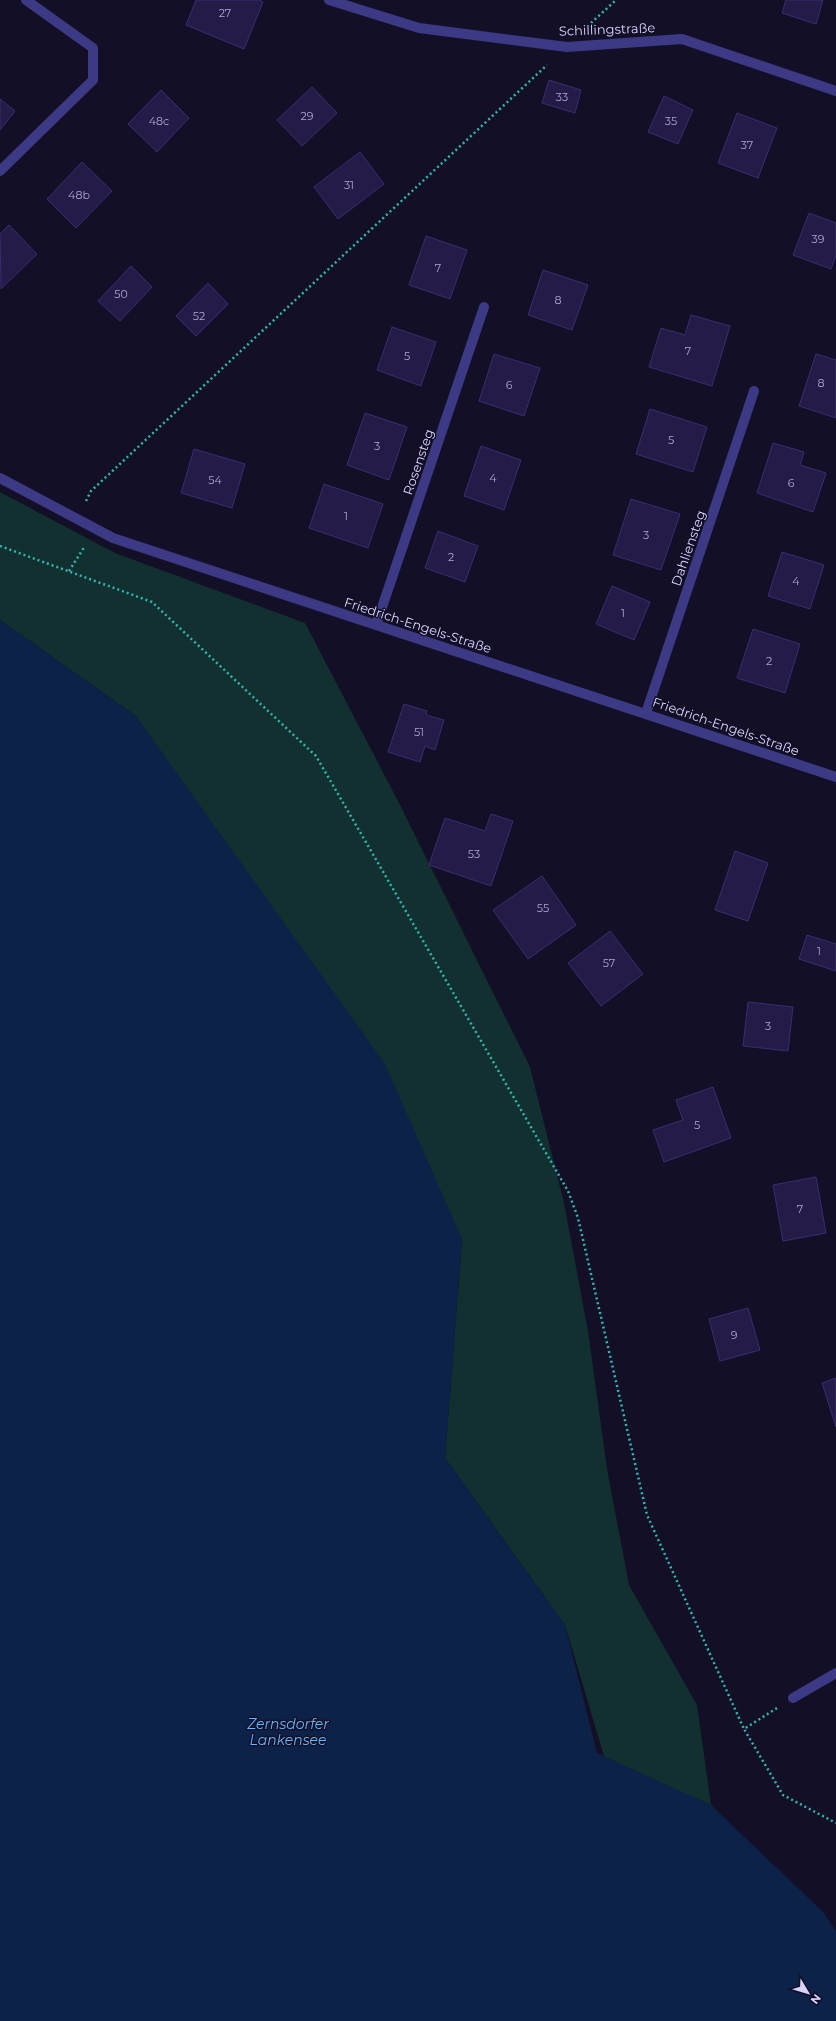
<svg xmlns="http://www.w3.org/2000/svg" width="836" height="2021" viewBox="0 0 836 2021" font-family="Montserrat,sans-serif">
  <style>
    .green { fill: #12302f }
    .water { fill: #0c2248 }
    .building { fill: #241b47; stroke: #3b2d73 }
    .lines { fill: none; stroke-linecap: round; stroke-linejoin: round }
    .path { stroke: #2fb8b0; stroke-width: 2.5; stroke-dasharray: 2 3; stroke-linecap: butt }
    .lane { stroke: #3d3a85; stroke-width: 10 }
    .street { stroke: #3d3a85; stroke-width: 10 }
    .labels { text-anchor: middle; stroke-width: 3; stroke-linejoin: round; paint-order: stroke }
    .number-label { font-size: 11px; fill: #aca6d1 }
    .street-label { font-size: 13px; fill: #d9d4ff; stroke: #130f26 }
    .water-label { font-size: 14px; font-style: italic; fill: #62b6ff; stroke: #130f26 }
  </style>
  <rect width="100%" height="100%" fill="#130f26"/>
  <path class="green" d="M0,492L115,553L305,623L398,801L530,1067L564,1203L588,1331L607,1469L629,1585L697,1705L711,1805L606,1763L565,1625L445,1458L462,1239L136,716L0,620Z"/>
  <path class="water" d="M0,620L136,716L385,1064L462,1239L445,1458L565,1625L597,1753L711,1805L823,1912L836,1931V2021H0Z"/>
  <path class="building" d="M196,0H259L263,2L244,49L186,25Z
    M786,0H823L816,24L782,13Z
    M549,80L581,90L575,113L542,103Z
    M312,87L337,113L302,146L277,120Z
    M161,90L189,118L157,152L128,124Z
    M664,96L693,110L678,144L648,132Z
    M0,99L15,111L0,130Z
    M737,113L777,128L758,178L718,163Z
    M360,152L384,184L338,219L314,187Z
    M82,162L112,191L76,228L47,199Z
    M809,213L836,223V255L831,269L793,255Z
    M9,225L37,254L1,289L0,234Z
    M426,236L467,250L450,299L409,285Z
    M131,266L152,287L120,321L98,301Z
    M543,270L588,285L572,330L528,315Z
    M208,283L228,304L196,336L176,316Z
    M691,315L730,326L712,386L649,367L661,328L685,335Z
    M392,327L436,342L421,386L377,370Z
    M494,354L540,368L524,416L479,401Z
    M816,354L836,360V418L799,406Z
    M650,409L707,427L693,472L636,454Z
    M365,413L407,427L389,480L347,465Z
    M773,443L804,452L800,465L826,473L813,512L757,493Z
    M481,446L521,460L504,510L464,496Z
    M194,449L245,464L232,508L181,493Z
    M324,484L383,504L368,548L309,528Z
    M631,499L680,514L661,570L613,555Z
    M438,531L478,546L465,582L425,568Z
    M782,552L824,565L810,609L768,596Z
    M612,586L650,602L634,640L596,624Z
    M753,629L800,644L785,693L737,678Z
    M404,704L427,711L426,715L444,720L435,750L425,746L420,762L388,752Z
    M491,814L513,821L491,886L429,865L445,818L485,831Z
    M735,851L768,863L748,921L715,910Z
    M542,876L576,925L528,959L493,910Z
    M610,931L643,974L601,1006L568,963Z
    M807,935L836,944V971L799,959Z
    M748,1002L793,1007L788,1051L743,1046Z
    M713,1087L731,1138L664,1162L653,1130L683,1120L676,1100Z
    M816,1177L826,1233L783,1241L773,1185Z
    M748,1308L760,1350L720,1361L709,1319Z
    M836,1378V1427L822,1383Z"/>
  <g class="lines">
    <path class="path" d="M591,23L616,0
      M86,501L91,491L547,65
      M0,546L152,602L316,756L568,1191L578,1218L647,1515L744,1729
      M69,571L85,546
      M777,1708L744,1729L783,1795L836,1823"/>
    <path class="lane" d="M793,1698L836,1673"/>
    <path class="street" d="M329,0L419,28L567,47L682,39L836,91
      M0,171L93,80V48L26,0
      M0,478L113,538L836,777
      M376,625L484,307
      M646,713L754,391"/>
  </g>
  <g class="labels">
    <g class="number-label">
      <text x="225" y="17">27</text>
      <text x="562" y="101">33</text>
      <text x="307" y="120">29</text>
      <text x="159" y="125">48c</text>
      <text x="671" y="125">35</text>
      <text x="747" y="149">37</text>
      <text x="349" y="189">31</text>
      <text x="79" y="199">48b</text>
      <text x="818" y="243">39</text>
      <text x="438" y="272">7</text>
      <text x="121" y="298">50</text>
      <text x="558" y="304">8</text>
      <text x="199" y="320">52</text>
      <text x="688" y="355">7</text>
      <text x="407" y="360">5</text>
      <text x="821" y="387">8</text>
      <text x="509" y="389">6</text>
      <text x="671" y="444">5</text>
      <text x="377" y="450">3</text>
      <text x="493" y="482">4</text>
      <text x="215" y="484">54</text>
      <text x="791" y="487">6</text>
      <text x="346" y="520">1</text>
      <text x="646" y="539">3</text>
      <text x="451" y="561">2</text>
      <text x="796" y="585">4</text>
      <text x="623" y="617">1</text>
      <text x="769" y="665">2</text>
      <text x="419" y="736">51</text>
      <text x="474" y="858">53</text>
      <text x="543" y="912">55</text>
      <text x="819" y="955">1</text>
      <text x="609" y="967">57</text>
      <text x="768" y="1030">3</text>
      <text x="697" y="1129">5</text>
      <text x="800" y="1213">7</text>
      <text x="734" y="1339">9</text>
    </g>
    <g class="street-label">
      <text transform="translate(607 29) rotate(-2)" y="5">Schillingstraße</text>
      <text transform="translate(418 462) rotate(-71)" y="5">Rosensteg</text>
      <text transform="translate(688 548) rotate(-71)" y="5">Dahliensteg</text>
      <text transform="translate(418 625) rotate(18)" y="5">Friedrich-Engels-Straße</text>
      <text transform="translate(726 726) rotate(19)" y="5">Friedrich-Engels-Straße</text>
    </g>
    <g class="water-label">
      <text x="288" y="1729">Zernsdorfer<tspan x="288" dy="16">Lankensee</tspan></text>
    </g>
  </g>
  <g transform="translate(808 1993) rotate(128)" stroke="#130f26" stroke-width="3" paint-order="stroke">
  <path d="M0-3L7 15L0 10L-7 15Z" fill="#d9d4ff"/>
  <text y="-6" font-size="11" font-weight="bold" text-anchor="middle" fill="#d9d4ff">N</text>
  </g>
</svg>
